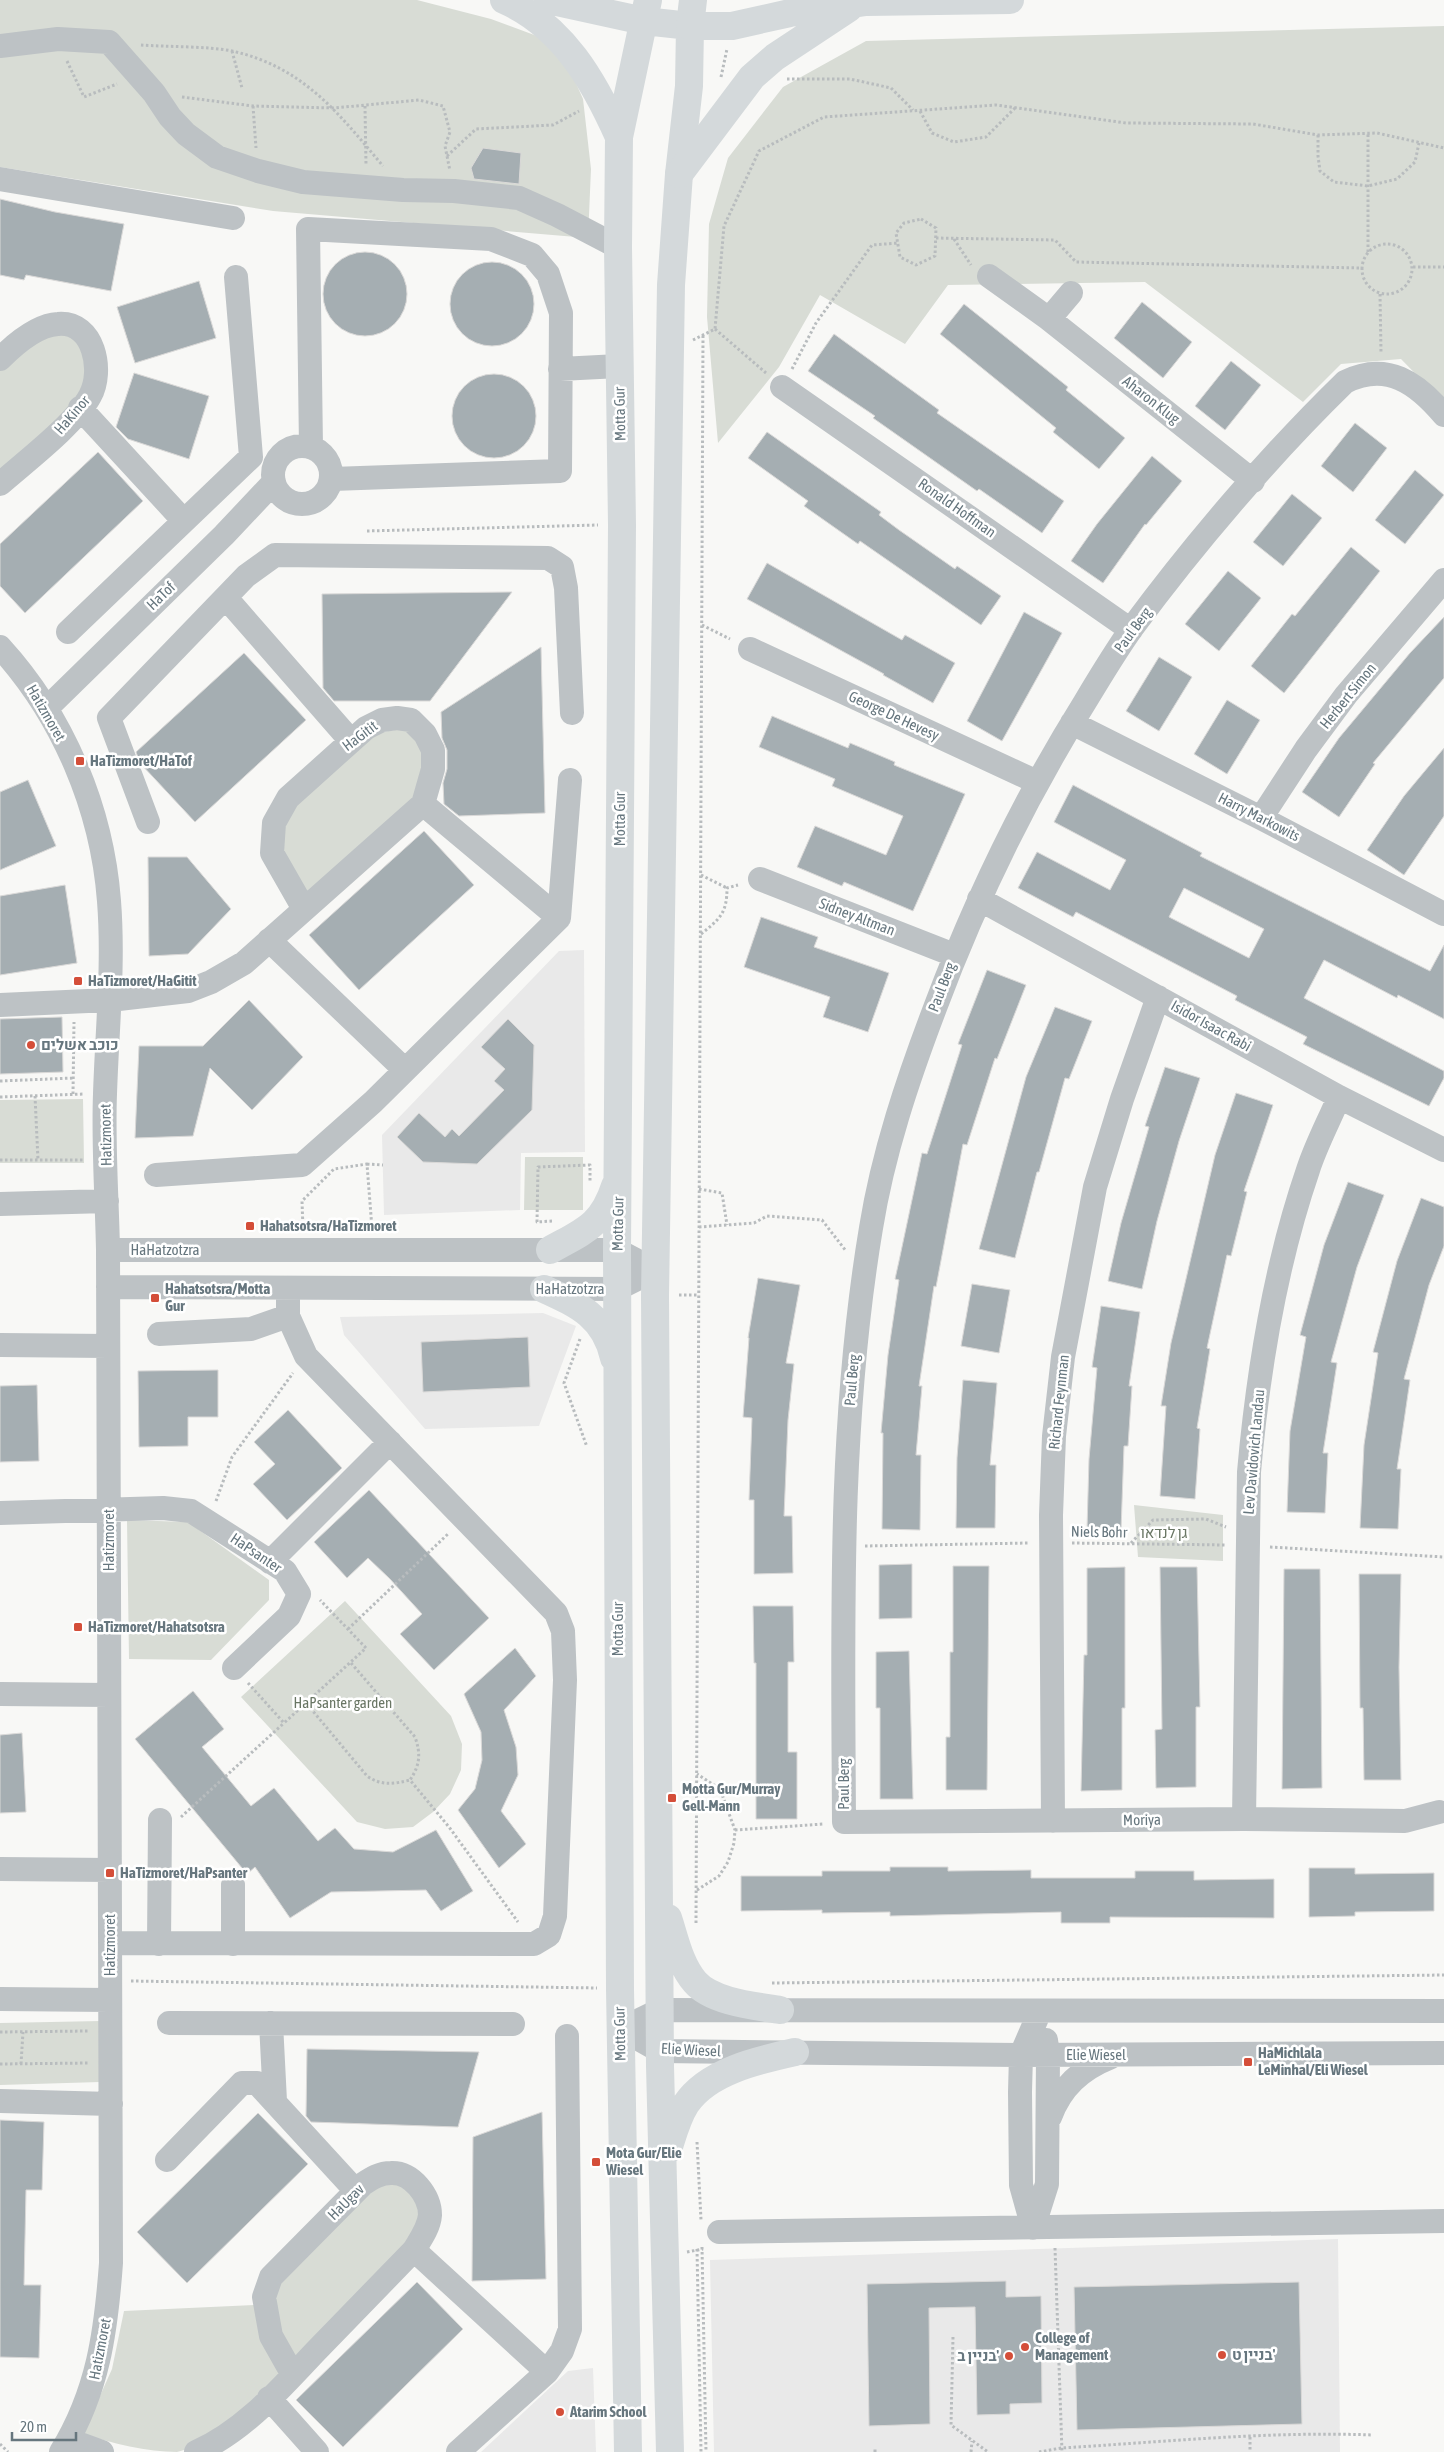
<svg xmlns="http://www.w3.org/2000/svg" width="1444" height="2452" viewBox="0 0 1444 2452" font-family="'Asap Condensed',Heebo,sans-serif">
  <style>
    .built { fill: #e9e9e9 }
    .green { fill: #d8dcd5 }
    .building { fill: #a5aeb2; stroke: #dad9d8; fill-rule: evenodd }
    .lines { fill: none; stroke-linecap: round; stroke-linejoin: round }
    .path { stroke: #b8bcbe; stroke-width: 3; stroke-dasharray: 2.5 2.5; stroke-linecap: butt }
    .minor { stroke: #bdc2c5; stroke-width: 24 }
    .major { stroke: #d4d9db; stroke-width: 28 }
    .highway { stroke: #d4d9db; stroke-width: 28 }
    .poi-dot { fill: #d44e39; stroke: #fff; stroke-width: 2 }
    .labels { text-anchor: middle; stroke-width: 5; stroke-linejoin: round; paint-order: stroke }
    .street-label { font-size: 15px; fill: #66767e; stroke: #fff }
    .poi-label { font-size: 15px; font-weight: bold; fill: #66767e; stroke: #fff; text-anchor: start }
    .park-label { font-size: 15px; fill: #697664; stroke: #fff }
  </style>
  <rect width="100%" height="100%" fill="#f8f8f6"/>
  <path class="built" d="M584,950L585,1152L521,1153L520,1210L384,1215L382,1135L559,951Z
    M543,1313L576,1326L539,1426L425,1429L344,1335L340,1317Z
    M1338,2239L1340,2452H714L710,2260Z
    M593,2368L596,2452H481L568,2371Z"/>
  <path class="green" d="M0,0H417L491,19L537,36L567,63L583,99L591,169L588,238L273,211L0,167Z
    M1444,26V403L1401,359L1341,364L1303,402L1145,282L948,285L905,344L820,295L779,367L718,443L707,317L709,224L728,158L783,87L866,41Z
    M70,331L88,357L84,393L0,476V368L43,334Z
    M407,728L425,752L416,800L308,896L280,849L284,825L293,804L370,734Z
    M83,1099L84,1163H0V1100Z
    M525,1157H583V1210H524Z
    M1134,1505L1223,1515V1561L1138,1557Z
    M127,1520L188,1522L269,1580V1600L211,1660L129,1659Z
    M345,1601L451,1716L462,1744L461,1770L450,1794L433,1812L413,1827L385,1829L357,1822L241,1697Z
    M101,2021L100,2082L0,2085V2023Z
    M393,2179L421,2201L419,2230L295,2365C278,2337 263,2313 276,2281L366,2189Z
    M254,2305L283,2370C258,2394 211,2445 177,2452C148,2452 111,2443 83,2434L112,2369L124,2311Z"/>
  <path class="building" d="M483,148L521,153L519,184L474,179L471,168Z
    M0,199L55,212L124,224L111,291L26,275L24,280L0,275Z
    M323 294a42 42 0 1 1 84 0a42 42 0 1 1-84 0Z
    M450 304a42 42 0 1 1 84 0a42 42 0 1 1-84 0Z
    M199,281L216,338L135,363L117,307Z
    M1142,302L1192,342L1163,378L1114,338Z
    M964,304L1068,387L1066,390L1125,438L1099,469L1053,432L1056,428L940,334Z
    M834,334L939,410L937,413L1064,501L1042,533L979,489L977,491L873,418L875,416L808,371Z
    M1231,361L1261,385L1225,430L1195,406Z
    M134,373L209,396L189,459L128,439L116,427Z
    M452 416a42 42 0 1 1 84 0a42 42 0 1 1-84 0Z
    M1355,423L1387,448L1353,492L1321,466Z
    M767,432L881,512L879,515L899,530L955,569L957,566L1001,596L981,625L860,541L858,544L804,506L808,501L748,458Z
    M98,452L143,501L25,613L0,586V544Z
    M1152,456L1182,481L1146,525L1145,524L1103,583L1071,561L1097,524Z
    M1415,470L1444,495L1405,544L1375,520Z
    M1292,494L1322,518L1283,566L1253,542Z
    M1351,547L1380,571L1284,693L1251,666L1292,614L1295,616Z
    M767,563L902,640L905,635L955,663L933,703L883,675L884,674L747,599Z
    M1228,571L1261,598L1219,651L1185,624Z
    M512,592L430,701H334L323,688L322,594Z
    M1024,612L1062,633L1002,741L967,721Z
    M1444,617V678L1373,763L1375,764L1339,817L1302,792L1339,738L1410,653Z
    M541,647L545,813L459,816L444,804L443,783L447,769V750L442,738L441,712Z
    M244,653L306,720L195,822L140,763L136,752Z
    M1159,657L1192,677L1159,731L1126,711Z
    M1227,700L1260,720L1227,774L1194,754Z
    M772,716L848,748L850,743L862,748L895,762L894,765L965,794L913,911L844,882L842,886L797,867L815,826L886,855L903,816L832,786L835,779L759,747Z
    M1444,748V816L1404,875L1367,850L1404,796Z
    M28,780L56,846L0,870V792Z
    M1073,785L1202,853L1200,856L1430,971L1444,945V1019L1398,995L1397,998L1324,960L1304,998L1444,1071V1078L1429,1106L1303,1044L1307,1037L1235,1000L1237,996L1076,912L1073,917L1018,888L1037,852L1110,890L1126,860L1054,822ZM1184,888L1264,929L1249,958L1169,917Z
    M424,831L474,885L359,990L309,935Z
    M148,857H187L231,909L188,954L149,956Z
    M65,885L77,963L0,975V896Z
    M761,917L818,937L814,947L889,973L868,1032L823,1017L830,997L744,967Z
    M987,970L1026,985L997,1059L995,1058L967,1145L963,1144L936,1287L934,1286L919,1386H922L916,1455H921L920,1530L882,1529L883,1433H881L888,1355L899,1280L895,1279L899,1261L922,1153L927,1154L962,1045L958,1044Z
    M249,1000L303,1057L252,1110L210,1068L193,1136L135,1138L139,1046H203Z
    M1055,1007L1092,1021L1069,1079L1065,1078L1039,1172H1037L1015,1258L979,1249L1026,1077Z
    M62,1017L63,1072L0,1074V1019Z
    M508,1019L534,1045L532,1110L477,1164L423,1162L397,1137L419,1113L445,1137L452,1129L459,1136L504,1090L494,1081L505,1069L481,1047Z
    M1165,1067L1200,1078L1179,1141L1157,1221L1142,1289L1108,1281L1121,1223L1149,1127L1145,1126Z
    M1236,1093L1273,1105L1244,1191L1247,1192L1231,1256L1227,1255L1207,1348L1210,1349L1197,1428L1200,1429L1195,1499L1160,1496L1166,1406H1161L1171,1343L1215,1155Z
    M1348,1182L1384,1195L1357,1267L1331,1362L1337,1363L1323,1453H1328L1325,1513L1287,1512L1290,1431L1306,1337L1300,1335L1324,1245Z
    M1421,1198L1444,1207V1246L1429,1285L1404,1379L1410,1380L1397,1469H1401L1398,1529L1360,1528L1364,1445L1378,1353L1373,1352L1397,1261Z
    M758,1278L800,1285L786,1363L794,1364L788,1420L784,1516H792L793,1573L754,1574V1500H749L752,1418L743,1417L749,1338H748Z
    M972,1284L1010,1290L999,1353L961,1346Z
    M1101,1306L1140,1312L1129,1386H1132L1128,1446H1124L1121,1531L1087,1529L1089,1459L1097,1368L1092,1367Z
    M528,1337L530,1387L423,1392L421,1342Z
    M218,1370V1417H188V1446L139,1447L138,1371Z
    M963,1380L997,1383L990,1465H996L995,1528H956L957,1458Z
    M37,1385L39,1461L0,1462V1386Z
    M288,1410L342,1468L287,1520L253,1484L275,1464L254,1442Z
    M369,1490L489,1618L434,1670L400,1634L422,1614L390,1579L368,1558L347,1578L314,1542Z
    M912,1564V1618L879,1619V1565Z
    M953,1566H989L987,1790H946V1737H950V1652H953Z
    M1125,1567V1708H1122V1790L1081,1791L1084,1655H1087V1568Z
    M1160,1567H1197L1200,1707H1196V1787L1156,1788L1155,1730L1162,1729Z
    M1284,1569H1320L1322,1788L1282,1789Z
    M1359,1574H1401L1399,1667L1401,1780H1364L1363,1708H1360Z
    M753,1606H793L794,1662H788V1752H797V1819H756V1663H754Z
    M515,1648L536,1676L504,1710L516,1747L518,1775L501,1811L526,1844L499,1868L458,1810L475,1789L482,1760L481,1732L464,1694Z
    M909,1651L913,1799H880V1708H876V1652Z
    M193,1691L224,1729L202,1747L251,1806L274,1788L318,1841L335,1828L354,1849L393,1852L436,1830L473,1891L441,1911L426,1890L331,1892L290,1918L255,1867L247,1874L135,1739Z
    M22,1733L26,1812L0,1813V1735Z
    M890,1867H948V1871L1031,1870V1878H1135V1871H1194V1880L1274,1879V1918L1110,1917V1923H1061V1912L890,1916V1912L822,1913V1910L741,1911V1876H822V1871H890Z
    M1309,1868H1355V1874L1434,1873V1911L1355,1912V1916L1309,1917Z
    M307,2049L479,2052L458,2127L311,2122L306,2116Z
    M542,2112L546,2279L472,2281L473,2137Z
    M258,2113L308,2164L187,2283L137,2232Z
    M0,2120L44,2122L42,2190H26L24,2285H41L39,2358L0,2357Z
    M1006,2281V2297L1041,2296L1042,2403L1010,2404V2414L977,2415L975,2307L929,2308L930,2424L869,2426L867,2284Z
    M417,2282L463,2329L343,2447L296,2400Z
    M1299,2282L1302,2424L1077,2430L1074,2287Z"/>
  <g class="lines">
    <path class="path" d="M141,45C168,47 207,46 232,51C304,67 339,114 383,166
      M232,51L242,88
      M67,61L84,97L117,84
      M721,77L727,49
      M787,79H850L891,88L913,110
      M182,97L253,106L334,108L419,100L443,106L450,132L445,146L450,171
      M253,106L256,148
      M365,106L366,165
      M920,111L932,133L954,142L986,137L1015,108
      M1318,135V156L1320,171L1334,182L1368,186L1397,179L1415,162L1419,143
      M447,156L476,129L553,125L579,111
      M921,219L936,228L935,256L916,265L900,257L896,233L904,223Z
      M936,238L1055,240L1076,262L1361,268
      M954,239L971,265
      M1362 269a25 25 0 1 1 50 0a25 25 0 1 1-50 0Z
      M1368,252V134
      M1413,267H1444
      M1380,294L1381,353
      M715,329L766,373
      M693,340L715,329L724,226L759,151L824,117L996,105L1126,123L1253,124L1318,135L1377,133L1444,148
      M792,369L816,323L872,245L898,243
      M367,531L598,525
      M702,625L730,639
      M701,875L727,888
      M701,934C720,919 727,913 727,888L738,885
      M0,1081L74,1078
      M73,1094L74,1022
      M35,1096L38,1160
      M0,1097L84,1094
      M0,1160H83
      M367,1164L383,1165
      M699,1189L722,1193L727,1225
      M552,1221L537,1222L538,1167L590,1165V1182
      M699,1227L754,1223L767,1216L822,1220L846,1251
      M303,1229L302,1201L334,1169L367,1164L372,1229
      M679,1295H699
      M580,1339L564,1383L587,1447
      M216,1501L232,1457L293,1373
      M1072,1543L1226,1545
      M1131,1543L1153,1520L1206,1519L1226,1527
      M865,1546L1029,1543
      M1270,1547L1444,1557
      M348,1629L449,1533
      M351,1663L415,1737C421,1754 420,1765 410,1780L449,1827L518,1922
      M248,1683L284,1723L366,1648L320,1600
      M307,1704L367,1776C381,1786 394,1784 410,1780
      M181,1817L284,1723
      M735,1830L824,1824
      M697,1890L719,1876L728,1862L734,1843L735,1830L720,1789L697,1774
      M696,1923L703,335
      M131,1981L597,1988
      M772,1983L1444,1975
      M0,2032L88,2031
      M0,2064L89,2063
      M21,2064L23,2032
      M697,2142L701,2220
      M702,2247L706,2452
      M1055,2248L1062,2452
      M697,2249L701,2452
      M687,2252L703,2249
      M953,2337L951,2425L988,2452
      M1250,2437V2452
      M0,2444L8,2452
      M875,2452V2447
      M971,2452L972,2441
      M1039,2452L1061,2448C1164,2442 1269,2431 1372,2435"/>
    <path class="minor" d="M0,46L58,39L109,42L154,93L170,117L186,134L217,157L258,171L303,182L403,190L454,191L519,198L557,215L618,247
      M0,179L233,218
      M989,276L1049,319
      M1071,293L1049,319L1253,481
      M0,359C14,345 37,325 58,324C94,321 104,371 90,396C75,424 25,462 0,484
      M560,369L619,366
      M782,387L1131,630
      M80,408L184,521
      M273 475a29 29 0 1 1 58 0a29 29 0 1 1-58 0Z
      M311,447L308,229L491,239L532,255L548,274L561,313L560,471L332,479
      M227,599L351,741
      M68,632L251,457L236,277
      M0,647C63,716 102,808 109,901C114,965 107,1030 105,1094C103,1146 107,1198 108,1250L111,2263C106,2332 98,2392 61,2452
      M750,649L1037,782
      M47,708L224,535L274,482
      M1072,723L1261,818L1444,914
      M423,804L559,918
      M1261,818L1306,749L1346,695L1444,580
      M148,822L109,718L246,576L275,555L548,558L562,567L566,588L572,713
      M760,879L954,955
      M979,899L1339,1097L1444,1150
      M269,940L405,1070
      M0,1005L110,1000L188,991L211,982L244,963L423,804L433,769V750L425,734L411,720L397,718L382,720L366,728L288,798L274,823L272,853L304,909
      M156,1175L302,1165L373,1102L559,918L570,780
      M0,1204L107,1201
      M108,1250H617L655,1270
      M108,1287L617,1289L655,1270
      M159,1334L251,1329L288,1316
      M0,1345L108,1346
      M0,1513L163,1508L191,1511L285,1571L299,1594L289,1616L234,1668
      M270,1562L390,1442
      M0,1694L109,1695
      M1439,1812L1405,1821L1244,1819L844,1822C843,1624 838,1425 871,1228C883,1153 908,1079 935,1008C975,901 1025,798 1085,702C1100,677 1115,652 1132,628C1194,544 1270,455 1345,382C1387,361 1417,383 1444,415
      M1244,1819L1249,1472C1258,1371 1275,1266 1308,1170C1316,1145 1329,1121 1339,1097
      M1053,1821L1051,1515L1054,1436L1063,1357L1095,1187L1122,1099L1158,997
      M0,1869L110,1870
      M233,1885V1944
      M110,1943L534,1944L549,1935L555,1916L565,1680L563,1631L556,1613L306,1356L288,1316V1288
      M159,1944L160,1820
      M0,1999L109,2000
      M169,2023L513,2024
      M271,2023L275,2101
      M621,2029L660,2051L1021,2055L1444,2053
      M621,2029L660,2010L1444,2011
      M0,2101L111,2104
      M1050,2117C1061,2087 1081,2069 1111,2057
      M167,2160L242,2083H257L356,2191
      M1033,2228L1021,2185L1020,2092L1021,2055L1040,2011
      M1033,2228L1047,2184L1048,2055L1046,2040
      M719,2232L1444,2221
      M414,2250L547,2372
      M269,2398L317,2452
      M69,2440L102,2452
      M196,2452C243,2432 280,2389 315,2352C348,2318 381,2284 414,2250C420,2240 429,2228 430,2215C430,2196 412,2172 391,2173C380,2173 372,2178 363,2184L271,2277L264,2297L271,2336L293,2375
      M458,2452L547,2372L562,2351L570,2329L567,2036"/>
    <path class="major" d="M504,0C563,26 594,81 619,137
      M548,0L644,21L690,26
      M550,1250C584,1231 602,1226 615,1186
      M544,1289C579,1305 605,1317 614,1358
      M668,1918C675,1939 680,1965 695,1982C712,2002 756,2006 780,2010
      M668,2150C673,2134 677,2118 686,2104C708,2071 759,2060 795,2052
      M628,2452L620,1989L617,1251L622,525L618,247L619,137L648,0
      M670,2452L660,2066L655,1296L671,285L679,174L689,86L690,26L693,0"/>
    <path class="highway" d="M690,26H732L790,13L866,2L1010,0
      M679,174L752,77L775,57L849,8"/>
  </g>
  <g class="poi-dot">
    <rect x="75" y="756" width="10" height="10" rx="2.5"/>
    <rect x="73" y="976" width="10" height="10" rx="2.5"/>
    <circle cx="31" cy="1045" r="5"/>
    <rect x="245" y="1221" width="10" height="10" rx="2.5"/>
    <rect x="150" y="1293" width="10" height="10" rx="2.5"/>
    <rect x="73" y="1622" width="10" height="10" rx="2.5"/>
    <rect x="667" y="1793" width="10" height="10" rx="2.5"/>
    <rect x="105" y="1868" width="10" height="10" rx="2.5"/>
    <rect x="1243" y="2057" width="10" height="10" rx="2.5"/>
    <rect x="591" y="2157" width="10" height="10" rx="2.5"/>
    <circle cx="1025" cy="2347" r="5"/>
    <circle cx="1222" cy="2355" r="5"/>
    <circle cx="1009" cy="2356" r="5"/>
    <circle cx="560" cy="2412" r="5"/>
  </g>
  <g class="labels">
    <g class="street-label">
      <text transform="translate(1151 400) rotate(38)" y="5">Aharon Klug</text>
      <text transform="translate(620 414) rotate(-91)" y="5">Motta Gur</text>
      <text transform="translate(72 415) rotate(-49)" y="5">HaKinor</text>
      <text transform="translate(957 508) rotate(35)" y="5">Ronald Hoffman</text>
      <text transform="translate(161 596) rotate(-44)" y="5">HaTof</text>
      <text transform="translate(1133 630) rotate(-54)" y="5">Paul Berg</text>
      <text transform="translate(1348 696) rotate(-51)" y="5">Herbert Simon</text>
      <text transform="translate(46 713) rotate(60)" y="5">Hatizmoret</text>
      <text transform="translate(894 716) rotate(25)" y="5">George De Hevesy</text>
      <text transform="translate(360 736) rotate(-37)" y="5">HaGitit</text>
      <text transform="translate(1259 817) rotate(27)" y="5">Harry Markowits</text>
      <text transform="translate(620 819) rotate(-90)" y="5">Motta Gur</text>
      <text transform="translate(857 917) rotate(21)" y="5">Sidney Altman</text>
      <text transform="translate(942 987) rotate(-69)" y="5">Paul Berg</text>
      <text transform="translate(1211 1026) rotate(29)" y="5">Isidor Isaac Rabi</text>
      <text transform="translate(106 1135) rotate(-91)" y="5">Hatizmoret</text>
      <text transform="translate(618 1224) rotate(-89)" y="5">Motta Gur</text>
      <text x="165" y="1255">HaHatzotzra</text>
      <text x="570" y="1294">HaHatzotzra</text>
      <text transform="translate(852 1380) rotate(-85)" y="5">Paul Berg</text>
      <text transform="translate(1059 1402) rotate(-84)" y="5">Richard Feynman</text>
      <text transform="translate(1254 1452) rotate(-85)" y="5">Lev Davidovich Landau</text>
      <text transform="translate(1099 1532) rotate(1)" y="5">Niels Bohr</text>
      <text transform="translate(109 1540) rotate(-90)" y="5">Hatizmoret</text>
      <text transform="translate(256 1553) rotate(34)" y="5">HaPsanter</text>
      <text transform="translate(618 1629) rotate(-90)" y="5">Motta Gur</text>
      <text transform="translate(844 1784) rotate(-90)" y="5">Paul Berg</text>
      <text transform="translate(1142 1820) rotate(-1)" y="5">Moriya</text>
      <text transform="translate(110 1945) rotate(-90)" y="5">Hatizmoret</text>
      <text transform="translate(620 2034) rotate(-91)" y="5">Motta Gur</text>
      <text transform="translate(691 2050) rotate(3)" y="5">Elie Wiesel</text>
      <text x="1096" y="2060">Elie Wiesel</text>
      <text transform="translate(346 2202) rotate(-45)" y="5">HaUgav</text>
      <text transform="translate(100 2349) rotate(-79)" y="5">Hatizmoret</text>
    </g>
    <g class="poi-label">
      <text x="90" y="766">HaTizmoret/HaTof</text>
      <text x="88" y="986">HaTizmoret/HaGitit</text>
      <text x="41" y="1050">כוכב אשלים</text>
      <text x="260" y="1231">Hahatsotsra/HaTizmoret</text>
      <text x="165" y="1294">Hahatsotsra/Motta<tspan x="165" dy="17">Gur</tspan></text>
      <text x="88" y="1632">HaTizmoret/Hahatsotsra</text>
      <text x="682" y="1794">Motta Gur/Murray<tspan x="682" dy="17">Gell-Mann</tspan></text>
      <text x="120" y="1878">HaTizmoret/HaPsanter</text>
      <text x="1258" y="2058">HaMichlala<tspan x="1258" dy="17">LeMinhal/Eli Wiesel</tspan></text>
      <text x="606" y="2158">Mota Gur/Elie<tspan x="606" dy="17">Wiesel</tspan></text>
      <text x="1035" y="2343">College of<tspan x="1035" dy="17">Management</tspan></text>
      <text x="1232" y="2360">בניין ט'</text>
      <text x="999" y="2361" text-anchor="end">בניין ב'</text>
      <text x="570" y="2417">Atarim School</text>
    </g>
    <g class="park-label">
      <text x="1164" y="1538">גן לנדאו</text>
      <text x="343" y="1708">HaPsanter garden</text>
    </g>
  </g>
  <path d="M12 2432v8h64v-8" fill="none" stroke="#66767e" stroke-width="2.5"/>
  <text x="20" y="2432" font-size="15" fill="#66767e" stroke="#ffffff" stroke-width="4" paint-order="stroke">20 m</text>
</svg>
